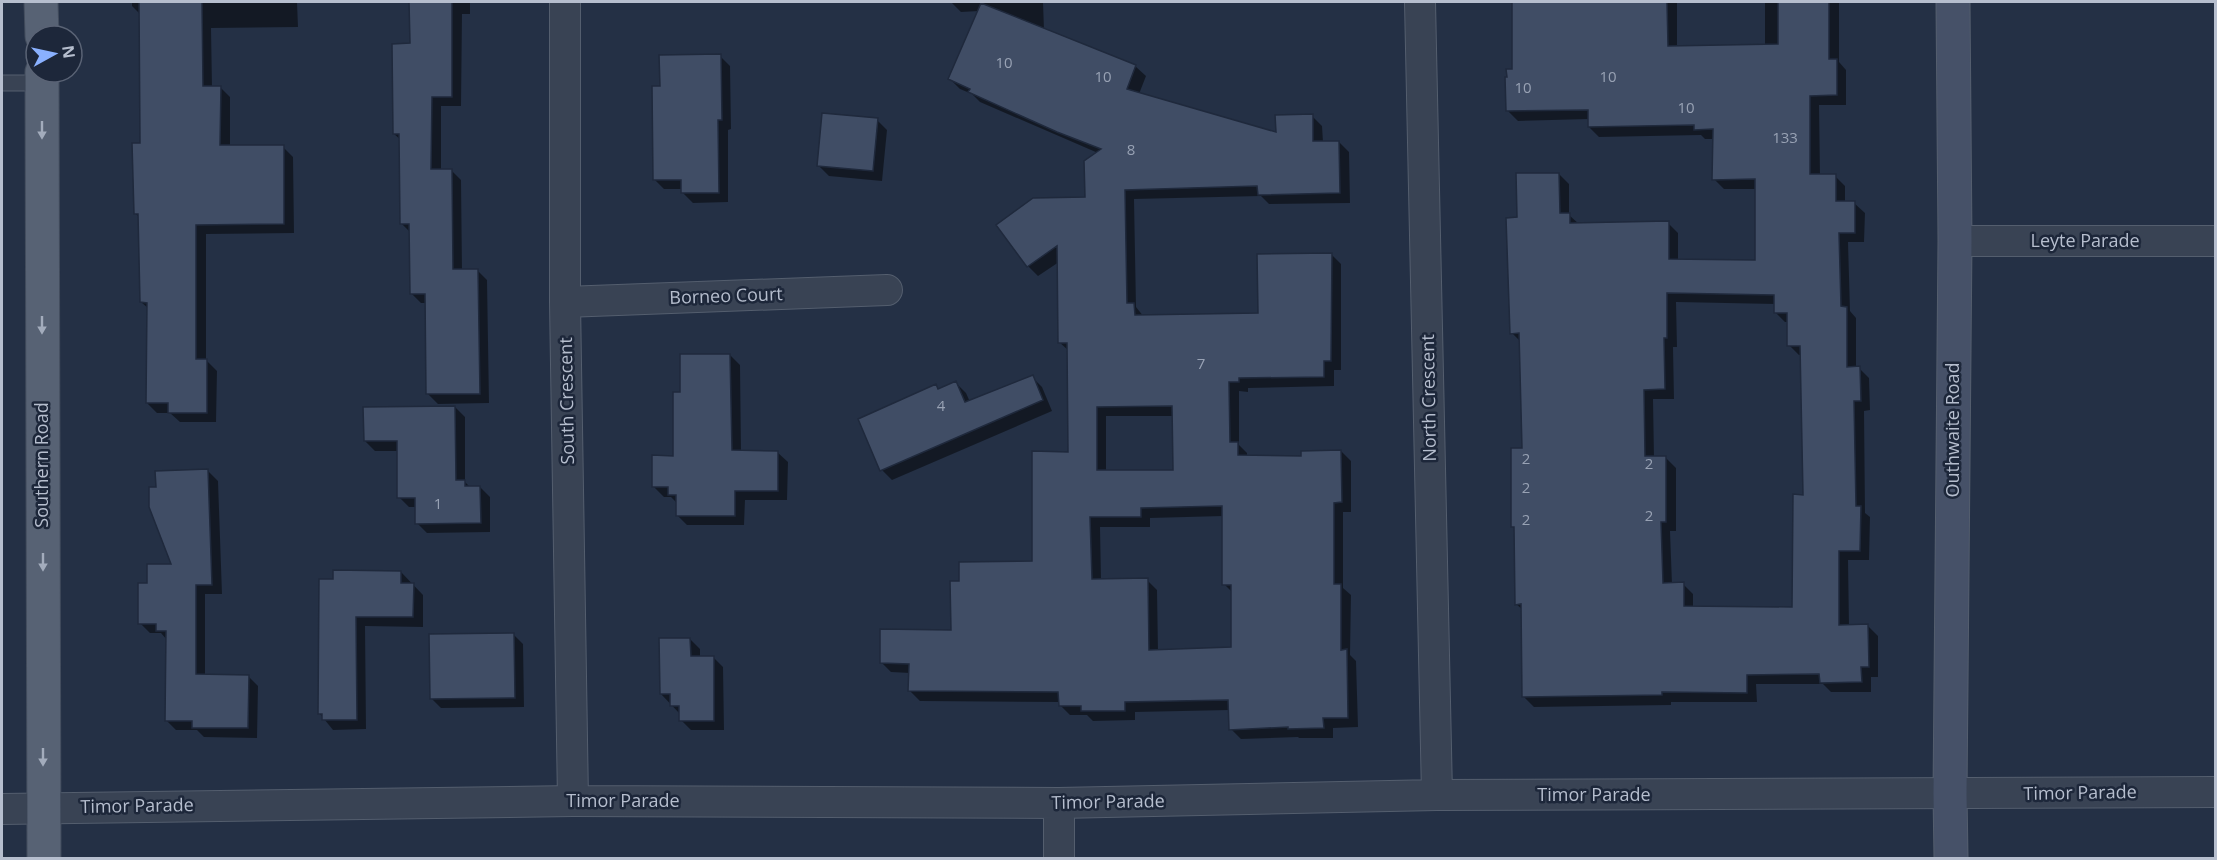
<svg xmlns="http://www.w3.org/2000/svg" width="2217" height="860" viewBox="0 0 2217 860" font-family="'Open Sans',sans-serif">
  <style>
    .shadow { fill: #0007; fill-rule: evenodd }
    .building { fill: #404d65; stroke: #1f293c; stroke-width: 1.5; fill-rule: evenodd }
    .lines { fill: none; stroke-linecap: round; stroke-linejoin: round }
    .lane-casing { stroke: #545e6e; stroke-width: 17 }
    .street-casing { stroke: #545e6e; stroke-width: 32 }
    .secondary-casing { stroke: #545e6e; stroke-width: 35 }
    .primary-casing { stroke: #424c5d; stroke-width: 35 }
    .lane { stroke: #394354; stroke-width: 15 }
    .street { stroke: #394354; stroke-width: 30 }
    .secondary { stroke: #465168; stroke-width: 33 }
    .primary { stroke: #576274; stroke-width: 33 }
    .oneway { fill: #a3acbc }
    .labels { text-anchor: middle; stroke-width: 5; stroke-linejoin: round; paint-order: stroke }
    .number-label { font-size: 15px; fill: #98a2b4 }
    .street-label { font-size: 18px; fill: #b6bece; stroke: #1d273a }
  </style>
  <rect width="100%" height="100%" fill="#243045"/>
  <path class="shadow" d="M132,2H297L298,27L211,28L212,87H220L230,97V147H283L293,157L294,233L206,234V360L217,371L216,422H180L170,413H157L147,403L149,309L141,302L140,218L135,213L142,144L140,14L132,6Z
    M411,2H470V14H462L461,106H441V170H451L461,180L462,271L477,270L487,280L489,403L438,404L428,394L427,303H421L411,293V233L401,223V140L394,134L412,45Z
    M951,2H1043L1044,30L1135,66L1146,76L1139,94L1277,134L1312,116L1322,126L1323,142H1339L1349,152L1350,203L1269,204L1261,196L1134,199L1136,307L1144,317L1259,315L1331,254L1341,264V370H1334V386L1248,388V392L1239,391V445L1247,453V457H1303L1341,451L1351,461V512H1343V588L1351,595L1350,655L1356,661L1358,727L1333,728V738H1299L1298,737L1241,739L1231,729L1230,710L1135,712V720L1093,721L1087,715H1070L1060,705V702L920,701L910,691V673L891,672L881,662L952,632L961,582L1034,563L1069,453V351L1059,342V262L1038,276L1028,266L998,225L1086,198L1098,153L980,102L972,94L960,89L950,79L979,11L961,12ZM1106,416H1173L1174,472H1106ZM1224,516V584L1232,592L1233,648L1158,652L1157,590L1147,580H1101L1100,527H1150V518Z
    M1519,2H1677V48L1765,46V2H1839V62L1846,70V105H1819L1820,176H1835L1845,186V203H1854L1865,213L1864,242H1848L1850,311L1856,318V368H1859L1869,378L1870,410L1864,411L1865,513L1870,517L1869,560H1848L1849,626H1868L1878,636V677H1871V692H1831L1823,684H1756L1757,702H1671V705L1534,707L1524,697L1523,610L1516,604L1515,529L1512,526L1524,449L1521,342L1512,333L1518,219L1559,174L1569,184V215L1579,224L1668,223L1678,233V261L1756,262L1757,189H1724L1714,179V139H1705L1701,135L1599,137L1589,127V119L1518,121L1508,111L1514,71ZM1676,302L1775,304V312L1785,322H1789V345L1799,355H1802L1805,496L1793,609L1693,608V594L1683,584H1672L1670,531H1676V468L1666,458H1654L1653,399H1674L1673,347H1677Z
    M720,56L730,66L731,129L728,130V202L693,203L683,193V189H664L654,179L661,87Z
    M877,120L887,130L882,181L829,176L819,166Z
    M730,355L740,365L741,452H777L788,462L787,500H745L744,525H687L677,515V503L671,497H664L654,487L675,457L681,393Z
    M1032,377L1042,387L1052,411L892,480L882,470L936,386L939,390L956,383L966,393L970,402Z
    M455,407L465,417V482L471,488L480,487L490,497V532L427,533L417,523L416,507H409L399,497L398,451H375L365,441Z
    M208,471L218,481L222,594H205V676H248L258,686L257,738L204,737L197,730H176L166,720L167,640L161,633H150L140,623L148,584L173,565L158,488Z
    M401,572L423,595V627L365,626L366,729L333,730L320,714L321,581Z
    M513,634L523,644L524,707L441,708L431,698Z
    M690,639L700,649V657H713L723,667L724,730H691L681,720L680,714L661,694Z"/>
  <path class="building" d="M139,2H202L203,86H221L220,145H284V224L196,225V359H207V413H168V403H146L147,303L140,302L138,214H134L132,143H140Z
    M409,2H452V97H432L431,169H452L453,269H478L480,394H426L425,294H410L409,224H400L399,134H393L392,44L410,43Z
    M1512,2H1667L1668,46L1778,44V2H1829V59H1837V95L1810,96V174H1836V201H1855V233H1839L1841,306L1847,307V367L1860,366L1861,401H1854L1856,506H1861L1860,551H1839V625L1868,624L1869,667H1861L1862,682L1820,683L1819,674L1747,675V693L1662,692V695L1522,697L1521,604L1515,605L1514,527H1511V448H1522L1519,333L1510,334L1506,218L1517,217L1516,173H1559L1560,213H1570V223L1669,221V259L1755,260V179L1712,180L1713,129L1694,130V125L1588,127V110L1506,111L1505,77H1507L1506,69H1512ZM1667,293L1774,295V313H1787V346H1800L1803,495L1793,494L1792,607L1684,606V582L1663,583L1661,522H1666V456H1645L1644,390L1665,389L1664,338H1667Z
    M981,3L1136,65L1127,89L1276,132L1275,115L1313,114V141H1339L1340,193L1258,195L1257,186L1125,190L1127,303H1134L1135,315L1258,313L1257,254L1332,253L1331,361H1324V377L1239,378V382H1229L1230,442H1238V455L1301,456V451L1341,450L1342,502L1334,503V584H1341V650L1347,649L1348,718H1323L1324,728L1288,729V727L1229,730L1228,700L1125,702V711H1081V706H1059L1058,692L908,691L909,664L880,663V629L951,630L950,581H959V562L1032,561V451L1068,452L1067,343H1058L1057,246L1027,267L996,225L1033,198L1085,197L1084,161L1101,149L1057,132L968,92L970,89L948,79ZM1172,406L1173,470H1097V407ZM1222,506V585H1231V647L1149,650L1148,578L1092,579L1090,517H1141V508Z
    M721,54L722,120H718L719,193H681V180H653L652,86H660L659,55Z
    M822,113L878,118L873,171L817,166Z
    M680,354H730L732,450L778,451V491H735V516H676V495H668V487H652V455L673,456V392H680Z
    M1033,375L1043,400L880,471L858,419L936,384L938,389L956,381L965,402Z
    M455,406L456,480H465V486H480L481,523L415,524V498H397V441H364L363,407Z
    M208,469L212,585H196V674L249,675L248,728H192V721H165L166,631H156V624H138V583H147V564H171L149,507V487H156L155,471Z
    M333,570L401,571V583H414L413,617H356L357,720H322V714H318L319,579H333Z
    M514,633L515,698L430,699L429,634Z
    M659,638H690L691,656H714V721H679V706H670V694H660Z"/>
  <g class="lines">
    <defs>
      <path id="lane" d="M2,83H42"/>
      <path id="street" d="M565,2V302L573,801
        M1420,2L1437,795
        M1955,241H2216
        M565,302L887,290
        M1059,803V858
        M2,809L573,801L1059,803L1437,795L2216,792"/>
      <path id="secondary" d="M1951,858L1950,794L1955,241L1953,2"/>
      <path id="primary" d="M41,2L42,36
        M42,72L44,858"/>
    </defs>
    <use href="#lane" class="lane-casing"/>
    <use href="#street" class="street-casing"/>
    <use href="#secondary" class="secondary-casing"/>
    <use href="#primary" class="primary-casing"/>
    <use href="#lane" class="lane"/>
    <use href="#street" class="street"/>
    <use href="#secondary" class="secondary"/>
    <use href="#primary" class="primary"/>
  </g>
  <defs><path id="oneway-solid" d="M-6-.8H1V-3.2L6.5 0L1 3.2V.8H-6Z" transform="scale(1.5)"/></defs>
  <g class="oneway">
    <use href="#oneway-solid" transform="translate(42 130) rotate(90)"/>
    <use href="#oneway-solid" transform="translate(42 325) rotate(90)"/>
    <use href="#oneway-solid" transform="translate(43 562) rotate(90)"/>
    <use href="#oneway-solid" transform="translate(43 757) rotate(90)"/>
  </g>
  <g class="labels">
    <g class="number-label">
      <text x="1004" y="68">10</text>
      <text x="1103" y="82">10</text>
      <text x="1608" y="82">10</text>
      <text x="1523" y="93">10</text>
      <text x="1686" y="113">10</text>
      <text x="1785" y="143">133</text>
      <text x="1131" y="155">8</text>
      <text x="1201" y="369">7</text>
      <text x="941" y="411">4</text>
      <text x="1526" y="464">2</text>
      <text x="1649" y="469">2</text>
      <text x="1526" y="493">2</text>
      <text x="438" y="509">1</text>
      <text x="1649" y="521">2</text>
      <text x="1526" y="525">2</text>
    </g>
    <g class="street-label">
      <text x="2085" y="247">Leyte Parade</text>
      <text transform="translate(726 296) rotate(-2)" y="6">Borneo Court</text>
      <text transform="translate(1429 398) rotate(-91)" y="6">North Crescent</text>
      <text transform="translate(567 401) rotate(-91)" y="6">South Crescent</text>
      <text transform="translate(1953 430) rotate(-90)" y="6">Outhwaite Road</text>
      <text transform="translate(42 465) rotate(-90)" y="6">Southern Road</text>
      <text transform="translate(2080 793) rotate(-1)" y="6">Timor Parade</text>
      <text x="1594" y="801">Timor Parade</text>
      <text x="623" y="807">Timor Parade</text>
      <text transform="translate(1108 802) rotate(-1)" y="6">Timor Parade</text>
      <text transform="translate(137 806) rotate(-1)" y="6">Timor Parade</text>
    </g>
  </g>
  <rect width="2217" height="860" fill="none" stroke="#b6bece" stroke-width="6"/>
  <g transform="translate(54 54) rotate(82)"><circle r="28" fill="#1d273a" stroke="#5a6375" stroke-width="1.5"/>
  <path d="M0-4.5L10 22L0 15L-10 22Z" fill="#8ab1ff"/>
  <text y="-9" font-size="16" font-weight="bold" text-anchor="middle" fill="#b6bece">N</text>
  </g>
</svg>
